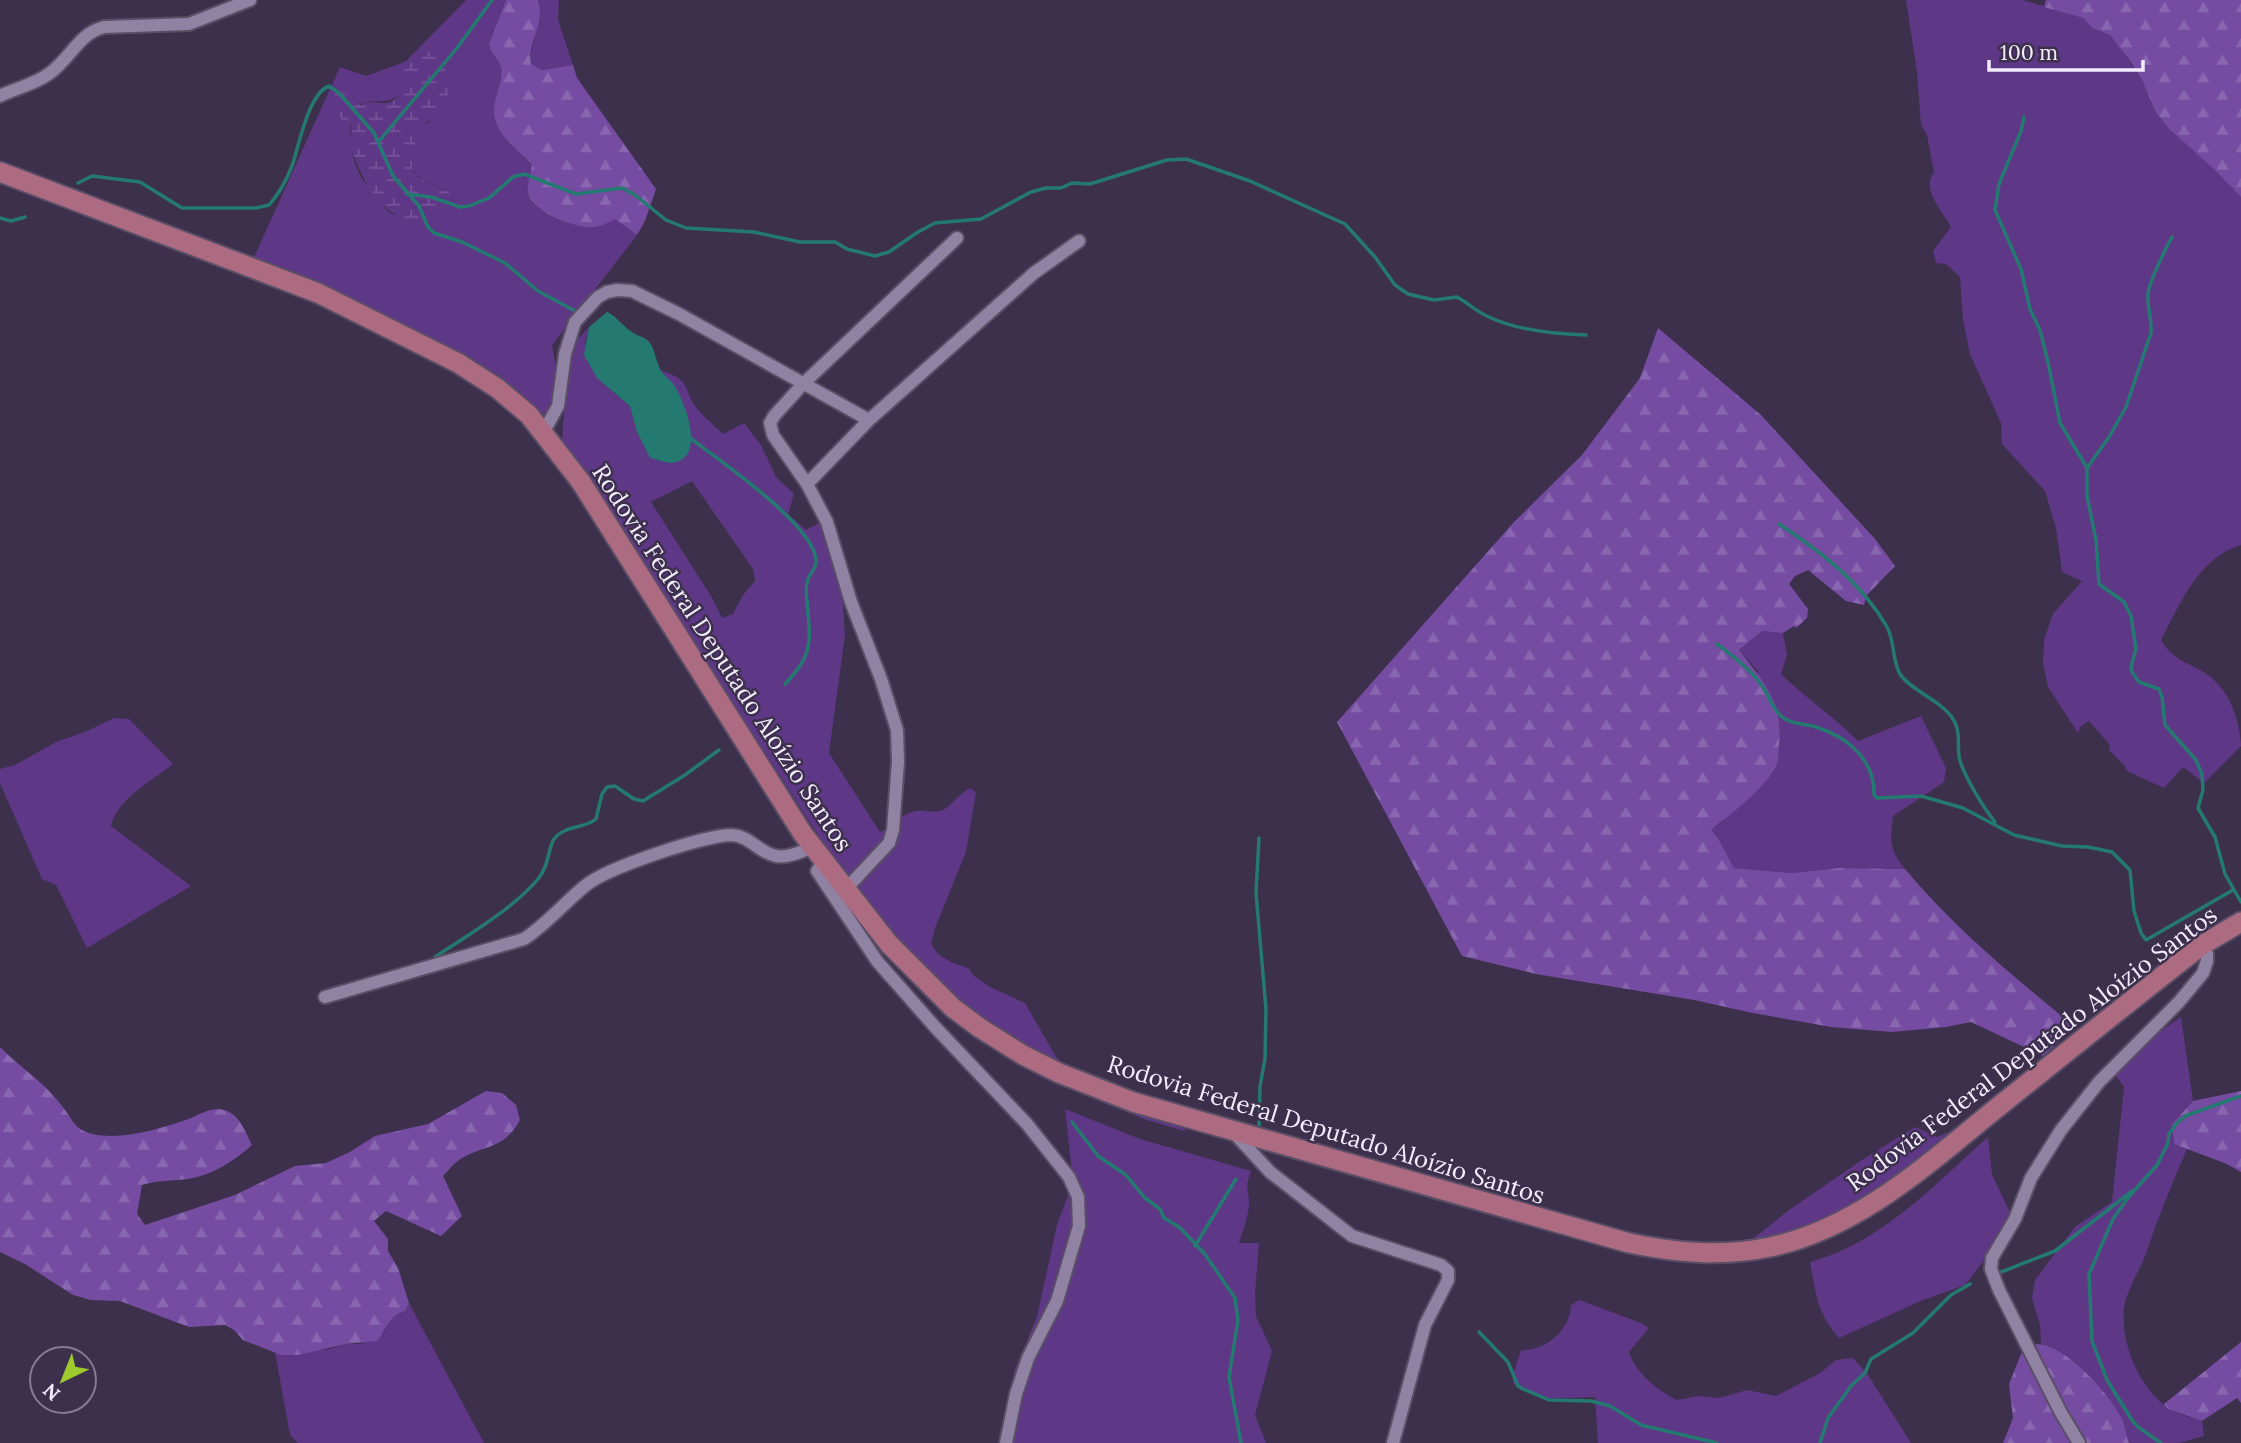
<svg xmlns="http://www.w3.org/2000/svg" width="2241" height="1443" viewBox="0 0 2241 1443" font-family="Lora,serif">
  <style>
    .grass { fill: #5f3787; fill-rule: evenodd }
    .forest { fill: url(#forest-firs) }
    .wetland { fill: url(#wetland-marsh) }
    .water { fill: #247a71 }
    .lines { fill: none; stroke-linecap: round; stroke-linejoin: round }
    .stream { stroke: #247a71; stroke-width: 3.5 }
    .minor-casing { stroke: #5a4e66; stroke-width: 16 }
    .trunk-casing { stroke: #5a4e66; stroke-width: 23 }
    .minor { stroke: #9082a3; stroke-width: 12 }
    .trunk { stroke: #ad6b82; stroke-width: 19 }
    .labels { text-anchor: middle; stroke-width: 5; stroke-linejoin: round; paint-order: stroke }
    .street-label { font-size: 24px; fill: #f3ecfe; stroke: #3d304c }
  </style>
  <defs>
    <pattern id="forest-firs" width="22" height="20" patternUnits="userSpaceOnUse" patternTransform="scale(1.75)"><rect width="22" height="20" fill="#754ca2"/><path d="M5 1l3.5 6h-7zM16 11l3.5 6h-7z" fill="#8966b0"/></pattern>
    <pattern id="wetland-marsh" width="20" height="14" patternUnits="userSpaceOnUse" patternTransform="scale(1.75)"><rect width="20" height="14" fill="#5f3787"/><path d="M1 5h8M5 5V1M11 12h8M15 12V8" fill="none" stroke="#765499"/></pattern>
  </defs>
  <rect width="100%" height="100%" fill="#3d304c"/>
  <path class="grass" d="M466,0H506L489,44C490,54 499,58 501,68C503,79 497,91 495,101C488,129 514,147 532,164C531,172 528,183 528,192C531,220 596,228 615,219L637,235L552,345L557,374L553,420L530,419L480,380L357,322L246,275L340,67L366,76L397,65C406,86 402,104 376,101C367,100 363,106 354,102C348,125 349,161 364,181C367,185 372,188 375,193C381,201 386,214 397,215C412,217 438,211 451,205L454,196C442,185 411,182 411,161C412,151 416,144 413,133L418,126L430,122V52H415Z
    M538,0H559L558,20L573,65L542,70L531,64C528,42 545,23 538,0Z
    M1906,0H2023L2083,18L2092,28L2110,35L2119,46L2143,82L2155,111L2169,129L2214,168L2241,197V545C2198,558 2180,604 2161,640C2172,660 2188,662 2205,673C2229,688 2240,720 2241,746L2204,783L2183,767L2164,788L2127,771L2124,765L2109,750L2110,745L2089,721L2080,727L2078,733L2048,687L2043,663L2044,640L2053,614L2082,581L2062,572L2056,528L2045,491L2002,444L2001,423L1970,354L1963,320L1960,277L1946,264L1936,263L1933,251L1951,227C1942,210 1921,190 1934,172L1927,135L1921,125L1917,72Z
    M589,327L585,342L606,386L630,406L637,432L650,458L670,463C680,420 693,405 660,370C695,382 681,389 698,410C706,419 715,426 723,434L744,423L761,445L776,477L794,494L788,514L806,530L829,518L842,591L845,635L829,753L880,832C893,827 899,816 912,812C921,809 931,813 940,811C951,808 957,794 971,788L976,793L966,852L935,928L931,944L938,954L951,962L968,968L974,976L990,987L1025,1003L1056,1057L1069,1068L1166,1117L1188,1132L1147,1120L1040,1077L988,1044L883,935L609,511L562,449L563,424L573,344ZM692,481L753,569L755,581L743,595L733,614L722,618L711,596L651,502Z
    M1762,631L1783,633L1787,655L1781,674C1806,698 1834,717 1858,741L1921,716L1946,768L1944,782L1893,816C1890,841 1889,849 1905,869L1839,868L1792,873L1734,868L1718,838L1711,830L1723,821L1758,671L1739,650Z
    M114,718L129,719L173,764C152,781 117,799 111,826L191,886L87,948L56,885L42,879L0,783V769L15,765L56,742L85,732Z
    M2181,1017L2193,1101L2172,1124L2174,1144L2187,1149C2172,1183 2158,1218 2146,1253C2140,1270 2129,1286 2125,1303C2118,1338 2138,1386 2167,1407C2176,1414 2191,1417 2202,1421L2204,1436L2179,1443H2129L2125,1433L2053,1348L2041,1344L2040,1325L2032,1298L2035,1280L2075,1227L2112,1202L2124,1087L2109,1066Z
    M1065,1109L1140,1139L1251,1171C1244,1189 1249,1188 1249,1204C1248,1218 1243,1230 1239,1243H1259L1255,1293L1256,1316L1272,1351L1255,1415L1266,1443H1001L1015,1369L1037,1317L1057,1225L1073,1182Z
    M1976,1121L1847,1227L1749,1242L1789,1210L1862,1160L1915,1127L1937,1137Z
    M1988,1137L1992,1175L2010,1212L1994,1247L1965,1285L1923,1300L1839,1338C1817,1312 1816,1295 1810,1262C1881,1243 1934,1185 1988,1137Z
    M1579,1300L1641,1323L1649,1328L1629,1352C1635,1372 1658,1391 1677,1400L1698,1396L1719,1398L1747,1390L1776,1396L1820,1373L1836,1360L1853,1358L1868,1375L1911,1443H1598L1595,1397L1543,1399L1513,1384L1514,1372L1521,1350C1545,1351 1570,1331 1571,1305Z
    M409,1303L484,1443H298L290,1435L275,1352L281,1355L329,1349L346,1344H361L383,1333C389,1321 392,1315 405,1311Z"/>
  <path class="forest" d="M506,0H538C546,26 527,40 531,64L542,70L573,65L577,78L656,189L645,221L637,235L615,219C609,222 602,226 594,227C577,229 530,212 528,192C527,184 531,172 532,164C514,147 488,129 495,101C497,91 503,79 501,68C499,58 490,54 489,44Z
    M2046,0H2241V197L2214,169L2169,129L2155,111L2143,82L2130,61L2110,35L2092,28L2083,18L2044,7Z
    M1658,328L1761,415L1875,539L1895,566L1866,596L1864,605L1846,601L1808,570L1795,576L1789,584L1808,609L1807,618L1796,628L1794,626L1783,633L1762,631L1739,650C1764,682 1783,701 1779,745C1778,752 1779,761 1776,766C1765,789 1729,815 1711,830L1718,838L1734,868L1792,873L1839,868L1905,869C1955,929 2015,978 2075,1027L2043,1056L1971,1022L1946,1027L1892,1032L1831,1027L1753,1013L1694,1000L1536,974L1462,956L1337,722L1514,522L1582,455L1640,378Z
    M0,1047C23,1070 46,1083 65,1110C70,1116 75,1127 82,1130C109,1145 164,1128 191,1118C202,1113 214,1106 227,1111C240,1116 246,1133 252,1145C234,1161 211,1176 187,1179C172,1181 158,1180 142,1185L137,1214L145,1225L235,1195L295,1166L326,1163L350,1152L375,1136L428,1124L486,1091L502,1093L516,1105L520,1120C503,1151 484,1144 459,1160C453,1164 448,1171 443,1176L462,1216L441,1236L386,1211L374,1221L388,1239V1251L398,1268L409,1303L405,1311C388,1316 387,1329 377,1341L346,1344L298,1355H281L243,1340L234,1330L225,1325L189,1327L120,1301L91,1300L73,1295L25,1264L0,1252Z
    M2241,1091V1172L2227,1164L2174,1144L2172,1124L2193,1101Z
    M2241,1342V1403L2237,1398L2202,1421L2168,1409L2164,1404Z
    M2037,1344C2064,1344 2109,1393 2121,1417C2125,1425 2126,1435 2129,1443H2003L2013,1418L2009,1384L2021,1354L2029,1347Z"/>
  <path class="wetland" d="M415,52C420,52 427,51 432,53C449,62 453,94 443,109C435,121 421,122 413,133C415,139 416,144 415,150C415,157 411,161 412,167C416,183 443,186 454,196L451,205C440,210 428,220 416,220C382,221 359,174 351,147C349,138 354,129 350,120H342C335,111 335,106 335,94L340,91L360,105C369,101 373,102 382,103C404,105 402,78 397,65L406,61Z"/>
  <path class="water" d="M607,312C618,317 622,326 632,332C638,337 645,336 650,343C655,350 656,361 660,369C663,375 670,379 674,385C685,402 708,460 671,463C665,463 657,459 650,458L637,432L630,406L597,378L584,355L589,327Z"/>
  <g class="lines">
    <path class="stream" d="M2024,117L2021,131L1999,184L1995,210L2021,269L2030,309L2040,330L2048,362L2060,423L2087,468V496L2096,540L2099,584L2124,602L2131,616L2136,649L2131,667L2132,672L2139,682L2159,689L2162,697L2165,725L2196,760L2202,774L2203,790L2198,808L2215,837L2225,874L2241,902
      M380,140L457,48L492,0
      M78,183L92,176L140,182L182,208H256L269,205C278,195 287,179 292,166C299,146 308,94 329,86L339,93L374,133L393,176L419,206L428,227L434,233L462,242L505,263L538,291L575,311
      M407,194L431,197L460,207L469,206L489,198L513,177L524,174L576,194L622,188L635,195L666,220L686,228L754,232L800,242H835L847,249L875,256L889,252L918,232L935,223L981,219L1031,192L1046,188H1061L1072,183L1090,184L1167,160L1186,159L1250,181L1345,224L1375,257L1395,285L1408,294L1434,300L1457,297C1468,303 1477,312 1489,317C1516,330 1556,334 1586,335
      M0,218L11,221L25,217
      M690,438C718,459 814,525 816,560C817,569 810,572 808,579C806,585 806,594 807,601C810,640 815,653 785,684
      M2087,468L2109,437L2126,407L2151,333C2152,319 2147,307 2148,294C2149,282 2166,248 2172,237
      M1779,524C1820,551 1862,583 1887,627C1895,642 1892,660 1900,674C1910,690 1942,701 1953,719C1962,732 1956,747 1960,761C1966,779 1983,807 1995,822
      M1717,644C1734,657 1752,670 1764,689C1770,698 1772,708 1781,716C1791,725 1803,723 1816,727C1848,737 1875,760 1874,795L1877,798L1921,796L1963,808L2014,835L2062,846L2088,847L2112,852L2130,870L2134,911L2141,933L2146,940L2233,890
      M435,957C467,936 514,908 538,879C549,867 548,848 554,839C565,825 584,829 596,819L602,794L607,787L615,786L634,799L643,801L685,775L719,750
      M1072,1122L1098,1156L1126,1175L1145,1198L1160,1209L1164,1218L1179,1227L1204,1253L1235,1298L1238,1320L1229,1377L1241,1443
      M1259,1131L1260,1086L1265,1059L1266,1009L1256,893L1259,838
      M1195,1246L1236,1179
      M1996,1274L2055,1251L2132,1191
      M1479,1332L1508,1362L1518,1386L1523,1389L1549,1400L1591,1401L1610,1406L1641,1425L1717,1443
      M1820,1443L1828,1418L1851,1386L1865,1373L1871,1359L1913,1333L1951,1295L1970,1284
      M2161,1443L2138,1427L2132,1420L2107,1380L2092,1341L2089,1274L2113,1219L2127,1199L2157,1165L2168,1143L2169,1134L2176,1124L2185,1116L2241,1096"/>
    <defs>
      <path id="minor" d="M0,96C16,88 36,84 50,73C71,58 78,34 104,27L189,24L250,0
        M543,433L558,406L565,354L575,322L598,297L607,292L617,290L632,291L679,314L869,420
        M807,484L869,420L1034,273L1079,241
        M824,862L817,871L877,961L935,1027L1027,1124L1069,1177L1078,1197L1079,1226L1057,1301L1028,1358L1016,1394L1006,1443
        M845,890L889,843L893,830L898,762L897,730L881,679L851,602L827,522L807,484L773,435L770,423L774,416L804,383L957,238
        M325,997L524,939C547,924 564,903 585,886C606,868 705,835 732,835C750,836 759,853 776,856C788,858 801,852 812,847
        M1234,1133L1270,1172L1352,1236L1441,1265L1448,1271V1280L1425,1325L1393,1443
        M2079,1443L2060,1411L1999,1290L1991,1269L1992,1258L2015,1219L2031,1178L2061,1130L2099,1082L2179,1002L2203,973L2207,961V954L2202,945"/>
      <path id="trunk" d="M0,172L318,293L458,363L497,388L529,415L581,482L803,834L889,944L953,1008L980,1028L1023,1055L1059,1073L1133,1102L1629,1243C1677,1253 1722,1257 1770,1247C1861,1228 1933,1159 2003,1103C2069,1050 2135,997 2202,945L2241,922"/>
    </defs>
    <use href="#minor" class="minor-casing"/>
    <use href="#trunk" class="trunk-casing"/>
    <use href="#minor" class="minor"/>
    <use href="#trunk" class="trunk"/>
  </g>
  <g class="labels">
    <g class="street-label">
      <text transform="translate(722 658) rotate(57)" y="8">Rodovia Federal Deputado Aloízio Santos</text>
      <text transform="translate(2032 1049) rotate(-37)" y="8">Rodovia Federal Deputado Aloízio Santos</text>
      <text transform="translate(1326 1130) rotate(17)" y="8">Rodovia Federal Deputado Aloízio Santos</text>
    </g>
  </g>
  <g transform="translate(63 1380) rotate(223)"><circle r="33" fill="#3d304c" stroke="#867b93" stroke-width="2"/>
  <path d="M0-5L12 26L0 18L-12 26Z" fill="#9fca2d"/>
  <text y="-10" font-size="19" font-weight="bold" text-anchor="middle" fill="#f3ecfe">N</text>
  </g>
  <path d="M1989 60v10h154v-10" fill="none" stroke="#f3ecfe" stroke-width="3.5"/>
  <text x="2000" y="60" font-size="21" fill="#f3ecfe" stroke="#3d304c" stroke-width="5" paint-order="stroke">100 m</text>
</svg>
